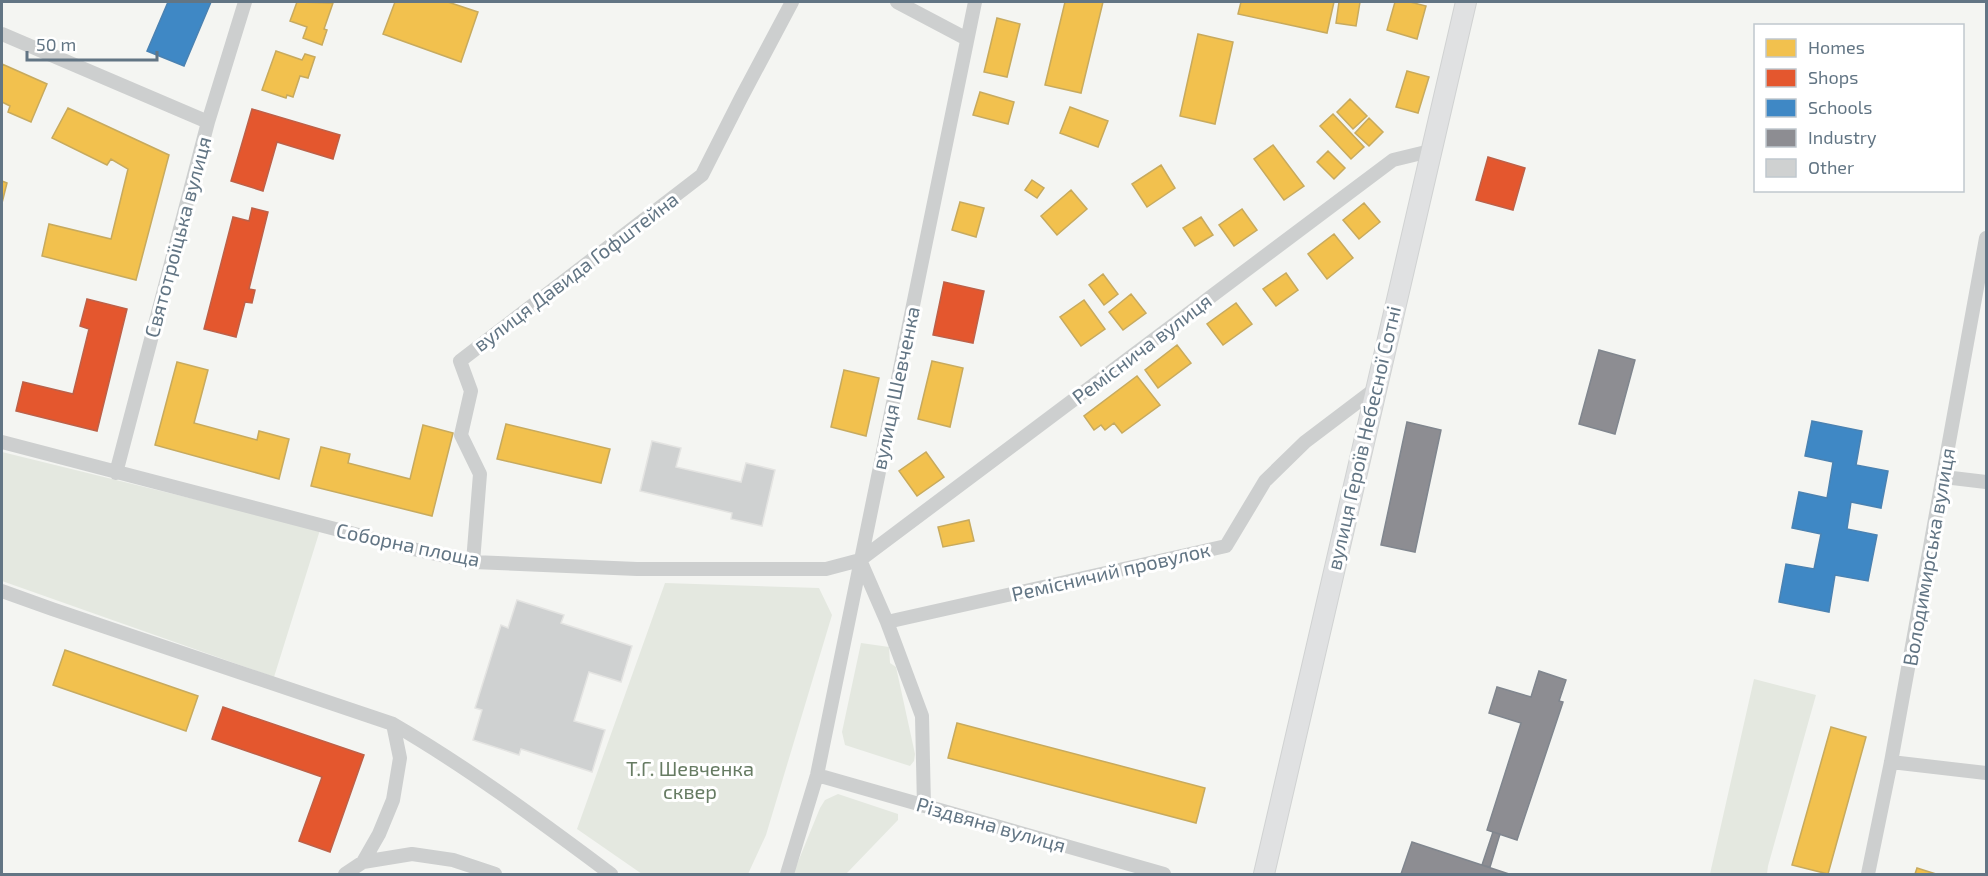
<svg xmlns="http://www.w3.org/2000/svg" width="1988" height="876" viewBox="0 0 1988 876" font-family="'Exo 2',sans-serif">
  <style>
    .green { fill: #e4e8e0 }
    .homes { fill: #f2c14e; stroke: #c7aa5e; stroke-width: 1.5 }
    .shops { fill: #e4572e; stroke: #bd6048; stroke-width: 1.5 }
    .schools { fill: #3f88c5; stroke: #4a82b2; stroke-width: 1.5 }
    .industry { fill: #8d8d92; stroke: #80868e; stroke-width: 1.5 }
    .building { fill: #cfd1d1; stroke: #e4e4e2; stroke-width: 1.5 }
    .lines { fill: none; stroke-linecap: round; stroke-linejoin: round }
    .secondary-casing { stroke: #d0d2d2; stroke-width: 22 }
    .street { stroke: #cdcfcf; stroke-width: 14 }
    .secondary { stroke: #e0e1e2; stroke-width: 20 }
    .labels { text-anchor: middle; stroke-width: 6; stroke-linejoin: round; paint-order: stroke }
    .street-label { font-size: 20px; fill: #627584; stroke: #fff }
    .park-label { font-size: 20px; fill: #667b62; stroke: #fff }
  </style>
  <rect width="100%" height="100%" fill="#f4f5f2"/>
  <path class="green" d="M2,452L320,530L274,677L2,581Z
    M665,583L819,588L832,615L766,835L748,874H642L577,829Z
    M861,643L889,647L890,663L896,667L915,754L914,761L910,766L845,745L842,732Z
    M1754,679L1816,695L1768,866L1767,874H1710Z
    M838,794L898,814V820L846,874H793L820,808L825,800Z"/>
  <path class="homes" d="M297,2L333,3L324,29L327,30L322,45L303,38L307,27L290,21Z
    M395,2H448L478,12L461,62L383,34Z
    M1065,2H1103L1081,93L1045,85Z
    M1241,2H1334L1327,33L1238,14Z
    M1339,2H1360L1356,26L1336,23Z
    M1395,2H1410L1426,6L1417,39L1387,30Z
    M997,18L1020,24L1007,77L984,72Z
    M1198,34L1233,42L1215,124L1180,116Z
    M276,51L302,60L305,54L315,57L308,78L300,76L293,97L287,95L286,98L262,90Z
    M2,64L47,84L31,122L8,112L10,106L2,102Z
    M1407,71L1429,77L1418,113L1396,107Z
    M980,92L1014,102L1008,124L973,115Z
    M1350,99L1367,116L1353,129L1337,112Z
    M1070,107L1108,121L1098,147L1060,133Z
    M68,108L169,155L136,280L42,256L49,224L111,239L128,169L111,159L107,165L52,138Z
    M1333,114L1364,147L1351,159L1320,126Z
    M1369,118L1383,132L1369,146L1355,133Z
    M1273,145L1304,186L1284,200L1254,159Z
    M1328,151L1345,168L1334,179L1317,162Z
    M1161,165L1175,188L1147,207L1132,184Z
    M1032,180L1044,188L1037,198L1025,190Z
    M2,181L7,183L2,203Z
    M1071,190L1087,209L1057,235L1041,216Z
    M960,202L984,208L976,237L952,230Z
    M1364,203L1380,222L1359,239L1343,220Z
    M1242,209L1257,230L1234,246L1219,225Z
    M1201,217L1213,235L1195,246L1183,228Z
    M1334,234L1353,258L1327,279L1308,254Z
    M1286,273L1298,290L1276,306L1263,289Z
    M1103,274L1118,294L1104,305L1089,285Z
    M1131,294L1146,313L1123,330L1109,312Z
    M1084,300L1105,329L1081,346L1060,317Z
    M1236,303L1252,324L1223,345L1207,324Z
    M1177,345L1191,363L1158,388L1145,370Z
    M932,361L963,368L950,427L918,419Z
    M177,362L208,370L194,423L257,440L259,431L289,439L279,479L155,445Z
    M844,370L879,378L866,436L831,427Z
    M1137,376L1160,405L1122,433L1114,423L1105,430L1101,425L1094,430L1084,416Z
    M506,424L610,449L601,483L497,459Z
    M423,425L453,433L432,516L311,486L321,447L350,454L348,463L410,479Z
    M926,452L944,477L917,496L899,471Z
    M969,520L974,541L943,547L938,527Z
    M65,650L198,696L186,731L53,685Z
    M957,723L1205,788L1196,823L948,758Z
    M1831,727L1866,737L1828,874L1792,865Z
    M1917,868L1936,874H1915Z"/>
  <path class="shops" d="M252,109L340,135L333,159L277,142L263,191L231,181Z
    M1488,157L1525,168L1513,210L1476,200Z
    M252,208L268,212L249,289L255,290L252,303L245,302L236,337L204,329L233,217L249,221Z
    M944,282L984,291L973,343L933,335Z
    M87,299L127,309L97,431L16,411L23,382L73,394L89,329L80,326Z
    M223,707L364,755L330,852L299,841L322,777L212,739Z"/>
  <path class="schools" d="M168,2H211L184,66L147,51Z
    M1812,421L1862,431L1856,465L1888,471L1881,508L1851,502L1847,529L1877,535L1868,581L1835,575L1829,612L1779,602L1786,564L1814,569L1821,534L1792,528L1799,492L1827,498L1833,462L1805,456Z"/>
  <path class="industry" d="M1599,350L1635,360L1615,434L1579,424Z
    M1407,422L1441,430L1415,552L1381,545Z
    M1539,671L1566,680L1559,701L1563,702L1517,840L1487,830L1521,723L1489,713L1497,687L1531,697Z
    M1493,832L1500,834L1490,867L1482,865Z
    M1412,842L1509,874H1401Z"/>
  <path class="building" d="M652,441L681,448L676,467L741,482L746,463L775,470L762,526L731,519L732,513L640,491Z
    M517,600L564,615L561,623L632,646L621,682L589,672L574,721L605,730L592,772L521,749L519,755L473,740L482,710L475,708L501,625L508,628Z"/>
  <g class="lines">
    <defs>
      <path id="secondary" d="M1264,874L1466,2"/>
    </defs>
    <use href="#secondary" class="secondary-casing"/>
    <path class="street" d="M897,2L967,39
      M2,34L208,122
      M2,442L408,548L473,562L637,569H826L860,560L1393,160L1430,151
      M116,473L208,122L245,2
      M1944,477L1986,482
      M860,560L887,622L922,716L924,806
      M473,562L480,474L461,435L471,391L460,361L702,175L741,98L792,2
      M2,591L52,609L393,724C469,768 541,822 611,874
      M887,622L1226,546L1265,481L1305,442L1375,389
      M1891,762L1986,773
      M817,775L1164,874
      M363,862L412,854L453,860L495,874
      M345,874L363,862L379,834L393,800L400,758L393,724
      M787,874L817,775L975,2
      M1868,874L1891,762L1986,238"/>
    <use href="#secondary" class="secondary"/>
  </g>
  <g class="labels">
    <g class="street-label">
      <text transform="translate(178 237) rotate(-75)" y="7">Святотроїцька вулиця</text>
      <text transform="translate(576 272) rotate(-37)" y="7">вулиця Давида Гофштейна</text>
      <text transform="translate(1142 349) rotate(-37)" y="7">Реміснича вулиця</text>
      <text transform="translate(896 388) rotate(-78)" y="7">вулиця Шевченка</text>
      <text transform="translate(1364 438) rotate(-77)" y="7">вулиця Героїв Небесної Сотні</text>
      <text transform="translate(408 545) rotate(12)" y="7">Соборна площа</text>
      <text transform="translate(1929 557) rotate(-80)" y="7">Володимирська вулиця</text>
      <text transform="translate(1111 572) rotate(-13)" y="7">Ремісничий провулок</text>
      <text transform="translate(991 825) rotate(16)" y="7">Різдвяна вулиця</text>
    </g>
    <g class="park-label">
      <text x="690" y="776">Т.Г. Шевченка<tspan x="690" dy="23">сквер</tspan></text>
    </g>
  </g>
  <rect width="1988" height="876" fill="none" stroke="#627584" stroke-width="6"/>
  <rect x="1754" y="24" width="210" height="168" fill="#ffffff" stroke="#c0c8ce" stroke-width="1.5"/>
  <rect x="1766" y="39" width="30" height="18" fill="#f2c14e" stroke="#c0c8ce" stroke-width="1.5"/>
  <text x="1808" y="54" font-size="18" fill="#627584">Homes</text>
  <rect x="1766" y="69" width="30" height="18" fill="#e4572e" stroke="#c0c8ce" stroke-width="1.5"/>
  <text x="1808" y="84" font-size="18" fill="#627584">Shops</text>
  <rect x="1766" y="99" width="30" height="18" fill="#3f88c5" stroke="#c0c8ce" stroke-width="1.5"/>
  <text x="1808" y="114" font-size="18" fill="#627584">Schools</text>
  <rect x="1766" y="129" width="30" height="18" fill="#8d8d92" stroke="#c0c8ce" stroke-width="1.5"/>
  <text x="1808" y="144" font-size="18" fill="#627584">Industry</text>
  <rect x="1766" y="159" width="30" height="18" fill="#cfd1d1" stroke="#c0c8ce" stroke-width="1.5"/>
  <text x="1808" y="174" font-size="18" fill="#627584">Other</text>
  <path d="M27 51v9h130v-9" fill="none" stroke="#627584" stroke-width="3"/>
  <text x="36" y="51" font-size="18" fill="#627584" stroke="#ffffff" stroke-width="4.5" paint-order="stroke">50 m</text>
</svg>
